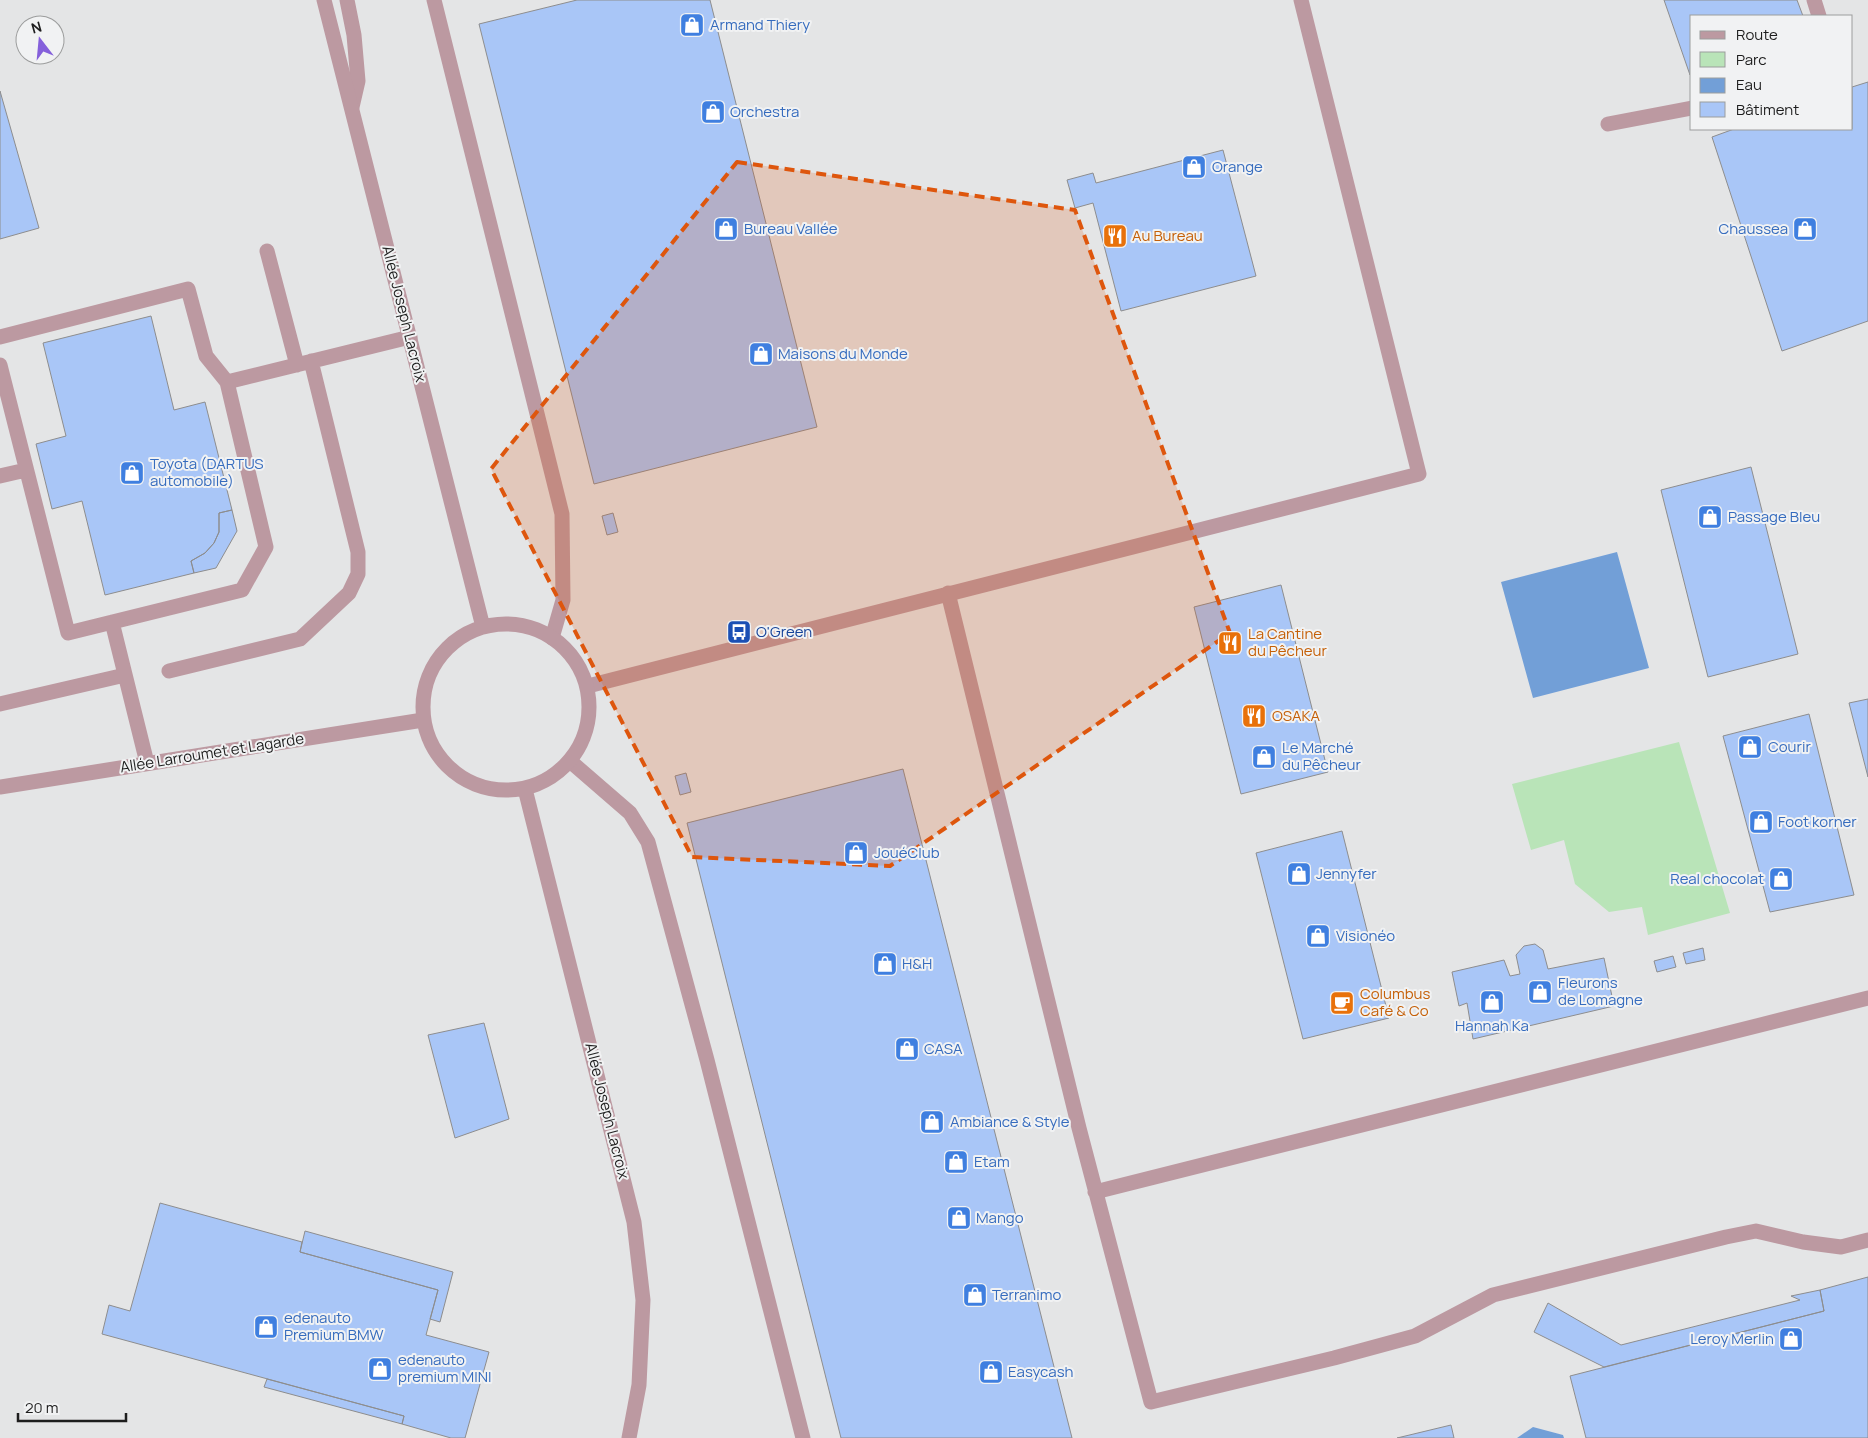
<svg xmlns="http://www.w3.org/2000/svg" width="1868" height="1438" viewBox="0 0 1868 1438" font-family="Manrope,sans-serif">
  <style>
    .green { fill: #b9e4b8 }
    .water { fill: #729fd7 }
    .building { fill: #a9c6f7; stroke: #8d8d8e }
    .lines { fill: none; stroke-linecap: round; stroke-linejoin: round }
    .service { stroke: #bc99a1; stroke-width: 15 }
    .minor { stroke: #bc99a1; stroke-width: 15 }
    .tertiary { stroke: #bc99a1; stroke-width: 15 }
    .marked { fill: #de560d; fill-opacity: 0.2; stroke: #de560d; stroke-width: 4; stroke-dasharray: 10 6; stroke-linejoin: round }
    .labels { text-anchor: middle; stroke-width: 4; stroke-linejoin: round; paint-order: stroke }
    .shop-label { font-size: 15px; fill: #366cbe; stroke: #f1f2f3; text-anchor: start }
    .food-label { font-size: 15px; fill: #c56008; stroke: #f1f2f3; text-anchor: start }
    .street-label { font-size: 15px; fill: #1d1d1d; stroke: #f1f2f3 }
    .transit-label { font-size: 15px; fill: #164399; stroke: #f1f2f3; text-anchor: start }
  </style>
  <rect width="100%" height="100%" fill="#e4e5e6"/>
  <path class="green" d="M1679,742L1730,913L1648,935L1642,907L1609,912L1575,884L1564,840L1531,850L1512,784Z"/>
  <path class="water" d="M1617,552L1649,668L1533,698L1501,582Z
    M1533,1427L1563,1435L1564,1438H1517Z"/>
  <path class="building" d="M577,0H710L817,427L594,484L479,24Z
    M1664,0H1797L1803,16H1692L1690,75Z
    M1868,82V321L1782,351L1712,137L1734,129H1852V87Z
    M0,91L39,228L0,239Z
    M1223,150L1256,276L1121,311L1093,203L1075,208L1067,180L1093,173L1096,183Z
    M151,316L174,410L205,402L232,510L219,513V532L214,543L205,553L191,561L194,573L105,595L82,501L52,509L36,444L66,436L43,343Z
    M1751,467L1798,654L1708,677L1661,490Z
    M232,510L237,531L216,568L194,573L191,561L205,553L214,543L219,532V513Z
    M613,513L618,532L607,535L602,516Z
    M1281,585L1328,772L1241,794L1194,607Z
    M1868,699V777L1849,703Z
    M1809,714L1854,895L1770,912L1723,736Z
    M903,769L1072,1438H841L687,823Z
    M686,773L691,792L680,795L675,776Z
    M1342,831L1389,1018L1303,1039L1256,853Z
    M1535,944L1543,950L1548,969L1604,958L1614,1006L1473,1039L1467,1003L1459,1006L1452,972L1504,960L1510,976L1520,974L1516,955L1524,946Z
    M1703,948L1705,960L1686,964L1683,953Z
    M1673,956L1676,967L1657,972L1654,961Z
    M484,1023L509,1119L455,1138L428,1035Z
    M160,1203L302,1242L300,1252L438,1290L426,1335L489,1352L465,1438H451L402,1424L404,1416L102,1334L109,1305L130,1311Z
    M305,1231L453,1272L440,1322L430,1319L438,1290L300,1252Z
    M1868,1277V1438H1586L1570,1376L1824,1311L1820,1290Z
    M1820,1290L1824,1311L1604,1367L1534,1332L1548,1303L1621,1345L1800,1300L1791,1296Z
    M267,1379L404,1416L402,1424L264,1387Z
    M1451,1425L1454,1438H1397Z"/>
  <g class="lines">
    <path class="service" d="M434,0L562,514L563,600L552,638
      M1814,0L1819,16
      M1608,124L1692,108
      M267,251L297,365
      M0,337L188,289L206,356L227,382L266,547L242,590L68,633L0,365
      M227,382L410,337
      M0,476L26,470
      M948,593L1079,1128L1151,1402L1334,1358L1415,1336L1493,1295L1726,1237L1756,1231L1803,1242L1841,1247L1868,1240
      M112,622L147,763
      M169,671L300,639L349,593L358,574V552L311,361
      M588,686L1419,474L1301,0
      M0,704L125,675
      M570,761L630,813L648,842L707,1060L803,1438
      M1095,1192L1868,998"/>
    <path class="minor" d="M347,0L354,35L358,81L352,107
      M0,787L423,720"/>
    <path class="tertiary" d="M324,0L483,627
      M423 707a83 83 0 1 1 166 0a83 83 0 1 1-166 0Z
      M525,789L634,1222L643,1300L639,1385L629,1438"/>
  </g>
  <path class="marked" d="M737,162L1075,210L1230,633L890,866L692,857L491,469Z"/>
  <defs>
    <symbol id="shop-square" viewBox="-11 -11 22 22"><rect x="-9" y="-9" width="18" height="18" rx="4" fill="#3f7fe0" stroke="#f1f2f3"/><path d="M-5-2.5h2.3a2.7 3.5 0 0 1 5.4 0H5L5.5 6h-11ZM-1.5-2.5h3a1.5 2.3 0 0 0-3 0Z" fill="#fff"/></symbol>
    <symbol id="restaurant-square" viewBox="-11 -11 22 22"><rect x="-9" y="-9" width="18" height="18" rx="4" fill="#e8710a" stroke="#f1f2f3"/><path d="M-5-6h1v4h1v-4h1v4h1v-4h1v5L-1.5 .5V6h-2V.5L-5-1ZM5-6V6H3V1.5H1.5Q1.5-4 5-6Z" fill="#fff"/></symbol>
    <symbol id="bus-square" viewBox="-11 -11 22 22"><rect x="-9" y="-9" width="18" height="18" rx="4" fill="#1a4fb4" stroke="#f1f2f3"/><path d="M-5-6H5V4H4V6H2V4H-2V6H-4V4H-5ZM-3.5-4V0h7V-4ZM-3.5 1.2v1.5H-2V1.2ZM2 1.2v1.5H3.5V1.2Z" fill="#fff"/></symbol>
    <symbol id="cafe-square" viewBox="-11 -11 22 22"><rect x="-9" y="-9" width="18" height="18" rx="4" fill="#e8710a" stroke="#f1f2f3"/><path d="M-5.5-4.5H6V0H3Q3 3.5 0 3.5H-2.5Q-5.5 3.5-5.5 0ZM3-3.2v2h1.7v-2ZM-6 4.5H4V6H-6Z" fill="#fff"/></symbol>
  </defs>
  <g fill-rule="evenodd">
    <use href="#shop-square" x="678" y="11" width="28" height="28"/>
    <use href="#shop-square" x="699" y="98" width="28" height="28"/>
    <use href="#shop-square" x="1180" y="153" width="28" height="28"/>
    <use href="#shop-square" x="712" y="215" width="28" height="28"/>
    <use href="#shop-square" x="1791" y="215" width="28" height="28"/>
    <use href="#restaurant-square" x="1101" y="222" width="28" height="28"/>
    <use href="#shop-square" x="747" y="340" width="28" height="28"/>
    <use href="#shop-square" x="118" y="459" width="28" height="28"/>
    <use href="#shop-square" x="1696" y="503" width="28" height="28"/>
    <use href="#bus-square" x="725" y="618" width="28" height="28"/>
    <use href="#restaurant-square" x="1216" y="629" width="28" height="28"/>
    <use href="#restaurant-square" x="1240" y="702" width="28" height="28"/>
    <use href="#shop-square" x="1736" y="733" width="28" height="28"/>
    <use href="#shop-square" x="1250" y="743" width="28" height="28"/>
    <use href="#shop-square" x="1747" y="808" width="28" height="28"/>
    <use href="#shop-square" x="842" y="839" width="28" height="28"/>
    <use href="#shop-square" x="1285" y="860" width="28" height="28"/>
    <use href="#shop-square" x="1767" y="865" width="28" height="28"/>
    <use href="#shop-square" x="1304" y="922" width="28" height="28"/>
    <use href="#shop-square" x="871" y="950" width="28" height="28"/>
    <use href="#shop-square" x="1526" y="978" width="28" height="28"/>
    <use href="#shop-square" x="1478" y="988" width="28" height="28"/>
    <use href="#cafe-square" x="1328" y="989" width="28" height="28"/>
    <use href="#shop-square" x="893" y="1035" width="28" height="28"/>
    <use href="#shop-square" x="918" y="1108" width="28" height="28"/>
    <use href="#shop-square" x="942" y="1148" width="28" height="28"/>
    <use href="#shop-square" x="945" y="1204" width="28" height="28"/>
    <use href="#shop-square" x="961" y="1281" width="28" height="28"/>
    <use href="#shop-square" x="252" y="1313" width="28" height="28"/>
    <use href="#shop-square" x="1777" y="1325" width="28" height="28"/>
    <use href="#shop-square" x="366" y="1355" width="28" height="28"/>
    <use href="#shop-square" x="977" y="1358" width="28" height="28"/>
  </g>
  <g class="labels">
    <g class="shop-label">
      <text x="710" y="30">Armand Thiery</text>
      <text x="730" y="117">Orchestra</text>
      <text x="1212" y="172">Orange</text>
      <text x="744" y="234">Bureau Vallée</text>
      <text x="1788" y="234" text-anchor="end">Chaussea</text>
      <text x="778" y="359">Maisons du Monde</text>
      <text x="150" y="469">Toyota (DARTUS<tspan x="150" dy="17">automobile)</tspan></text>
      <text x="1728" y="522">Passage Bleu</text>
      <text x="1768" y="752">Courir</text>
      <text x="1282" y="753">Le Marché<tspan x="1282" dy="17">du Pêcheur</tspan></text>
      <text x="1778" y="827">Foot korner</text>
      <text x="874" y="858">JouéClub</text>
      <text x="1316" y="879">Jennyfer</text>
      <text x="1764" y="884" text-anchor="end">Real chocolat</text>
      <text x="1336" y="941">Visionéo</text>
      <text x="902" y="969">H&amp;H</text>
      <text x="1558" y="988">Fleurons<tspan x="1558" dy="17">de Lomagne</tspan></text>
      <text x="1492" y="1031" text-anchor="middle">Hannah Ka</text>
      <text x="924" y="1054">CASA</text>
      <text x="950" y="1127">Ambiance &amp; Style</text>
      <text x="974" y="1167">Etam</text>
      <text x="976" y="1223">Mango</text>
      <text x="992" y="1300">Terranimo</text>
      <text x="284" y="1323">edenauto<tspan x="284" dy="17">Premium BMW</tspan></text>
      <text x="1774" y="1344" text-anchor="end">Leroy Merlin</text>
      <text x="398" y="1365">edenauto<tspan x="398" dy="17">premium MINI</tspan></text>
      <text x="1008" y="1377">Easycash</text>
    </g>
    <g class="food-label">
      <text x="1132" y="241">Au Bureau</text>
      <text x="1248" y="639">La Cantine<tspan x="1248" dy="17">du Pêcheur</tspan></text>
      <text x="1272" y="721">OSAKA</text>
      <text x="1360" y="999">Columbus<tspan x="1360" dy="17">Café &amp; Co</tspan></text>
    </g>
    <g class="street-label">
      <text transform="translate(404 314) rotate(76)" y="5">Allée Joseph Lacroix</text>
      <text transform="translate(212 753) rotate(-9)" y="5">Allée Larroumet et Lagarde</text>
      <text transform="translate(607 1111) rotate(76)" y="5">Allée Joseph Lacroix</text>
    </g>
    <g class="transit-label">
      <text x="756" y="637">O'Green</text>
    </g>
  </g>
  <rect x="1690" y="15" width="162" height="115" fill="#f1f2f3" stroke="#9c9d9d"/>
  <rect x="1700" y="31" width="25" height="8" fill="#bc99a1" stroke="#9c9d9d"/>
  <text x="1736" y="40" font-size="15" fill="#1d1d1d">Route</text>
  <rect x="1700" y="52" width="25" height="15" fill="#b9e4b8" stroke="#9c9d9d"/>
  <text x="1736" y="65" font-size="15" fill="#1d1d1d">Parc</text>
  <rect x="1700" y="78" width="25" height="15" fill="#729fd7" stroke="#9c9d9d"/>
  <text x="1736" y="90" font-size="15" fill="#1d1d1d">Eau</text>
  <rect x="1700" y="102" width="25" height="15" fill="#a9c6f7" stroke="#9c9d9d"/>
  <text x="1736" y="115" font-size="15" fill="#1d1d1d">Bâtiment</text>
  <g transform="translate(40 40) rotate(344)"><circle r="24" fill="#f1f2f3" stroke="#9c9d9d"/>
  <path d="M0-4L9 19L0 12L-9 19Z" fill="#8560db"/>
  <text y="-8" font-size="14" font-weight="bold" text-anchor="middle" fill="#1d1d1d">N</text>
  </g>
  <path d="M18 1413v8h108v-8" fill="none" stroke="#1d1d1d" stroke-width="2.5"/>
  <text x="25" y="1413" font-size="15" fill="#1d1d1d" stroke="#f1f2f3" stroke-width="4" paint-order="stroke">20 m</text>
</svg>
